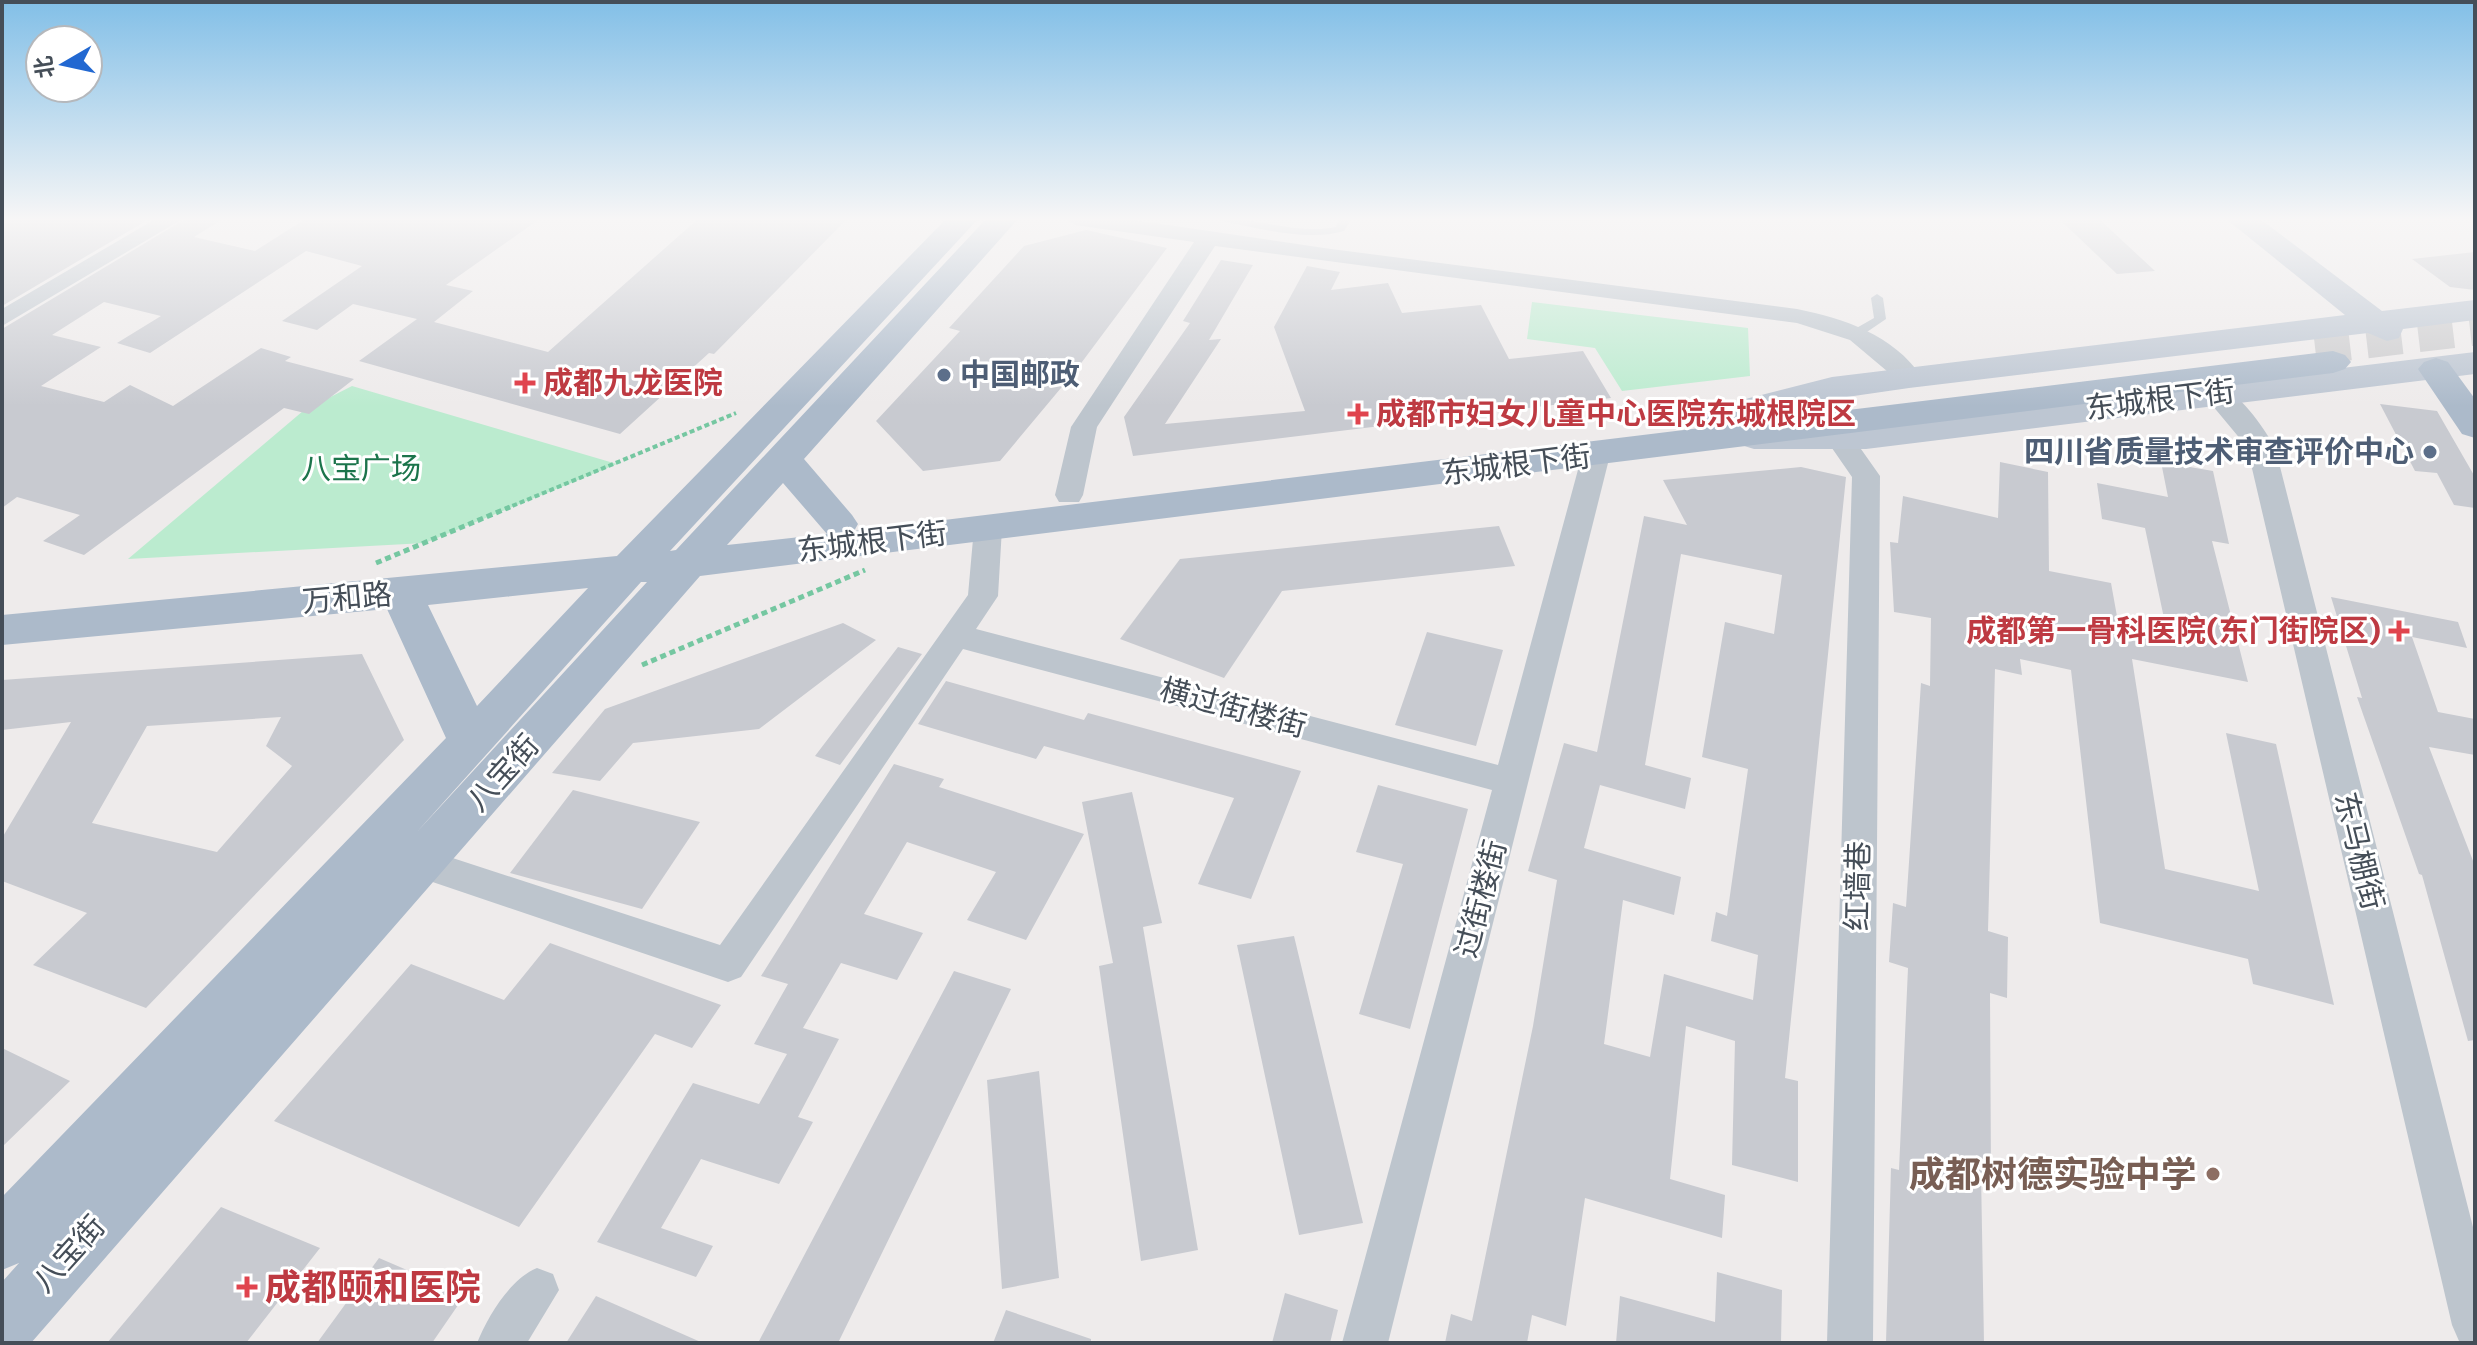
<svg xmlns="http://www.w3.org/2000/svg" width="2477" height="1345" viewBox="0 0 2477 1345" font-family="Commissioner,'Noto Sans SC',sans-serif">
  <style>
    .green { fill: #bbebcf }
    .building { fill: #c8cad0; fill-rule: evenodd }
    .lines { fill: none; stroke-linecap: round; stroke-linejoin: round }
    .primary-tunnel { stroke: #ccccce; stroke-width: 35; stroke-dasharray: 35 17; stroke-linecap: butt }
    .path-far1 { stroke: #75c7a1; stroke-width: 4; stroke-dasharray: 5 3; stroke-linecap: butt }
    .path { stroke: #75c7a1; stroke-width: 5; stroke-dasharray: 6 4; stroke-linecap: butt }
    .lane { fill: #bdc5cd; fill-rule: evenodd }
    .street { fill: #bdc5cd; fill-rule: evenodd }
    .secondary { fill: #bdc6d2; fill-rule: evenodd }
    .primary { fill: #acbaca; fill-rule: evenodd }
    .service-dot { fill: #5c6f8a; stroke: #fff; stroke-width: 3 }
    .health-dot { fill: #e0444e; stroke: #fff; stroke-width: 3 }
    .education-dot { fill: #8d6e63; stroke: #fff; stroke-width: 3 }
    .labels { text-anchor: middle; stroke-width: 6; stroke-linejoin: round; paint-order: stroke }
    .service-label { font-size: 30px; font-weight: bold; fill: #4e5e75; stroke: #fff; text-anchor: start }
    .health-label { font-size: 30px; font-weight: bold; fill: #be3a42; stroke: #fff; text-anchor: start }
    .street-label { font-size: 30px; fill: #454e58; stroke: #fff }
    .park-label { font-size: 30px; fill: #1b744b; stroke: #fff }
    .near-education-label { font-size: 36px; font-weight: bold; fill: #785e54; stroke: #fff; text-anchor: end }
    .near-health-label { font-size: 36px; font-weight: bold; fill: #be3a42; stroke: #fff; text-anchor: start }
  </style>
  <rect width="100%" height="100%" fill="#eeebeb"/>
  <path class="green" d="M1532,302L1748,328L1750,376L1622,391L1595,348L1527,339Z
    M352,386L617,464L425,543L128,559L303,411Z"/>
  <path class="building" d="M2,218H151L2,306Z
    M187,218H224L194,237L255,251L307,218H541L446,285L473,291L434,322L548,352L699,218H848L714,354L709,353L620,434L359,361L417,319L353,304L317,330L282,321L362,266L306,251L150,353L117,343L161,316L104,302L52,335L101,347L41,386L104,402L130,385L173,406L261,348L291,357L285,361L354,379L309,414L284,408L84,555L43,541L80,515L17,497L2,508V329Z
    M2058,218H2098L2155,271L2117,274Z
    M1086,230L1167,248L1076,370L1000,461L923,471L876,421L960,331L949,328L1024,246Z
    M2475,252V290L2450,287L2412,259Z
    M1221,260L1253,265L1209,340L1221,339L1165,424L1305,411L1274,327L1307,266L1340,272L1331,290L1388,283L1402,313L1481,305L1509,359L1583,351L1611,398L1133,456L1124,417L1190,323L1183,321Z
    M2380,404L2437,411L2475,477V508L2454,505L2437,473L2415,471Z
    M2000,462L2048,472L2049,571L2111,583L2120,633L2169,642L2145,528L2102,519L2097,483L2168,497L2161,462L2213,471L2229,544L2212,541L2248,682L2132,659L2165,869L2259,891L2226,733L2276,744L2334,1005L2253,984L2248,959L2100,923L2071,670L2020,659L2022,675L1995,669L1988,931L2008,937L2007,998L1990,993L1991,1177L1981,1173L1984,1343H1886L1891,1168L1899,1170L1908,968L1889,962L1893,903L1906,907L1921,683L1930,686L1931,618L1894,612L1890,542L1898,543L1903,496L1998,518Z
    M1801,467L1846,477L1785,1078L1798,1081V1182L1732,1165L1735,1041L1686,1026L1670,1179L1725,1195L1722,1238L1585,1198L1566,1326L1532,1315L1527,1343H1445L1451,1314L1472,1321L1533,1026L1557,880L1528,871L1564,743L1597,752L1644,516L1687,525L1663,480ZM1681,554L1782,575L1774,634L1725,622L1702,757L1748,769L1727,916L1716,912L1711,941L1758,955L1753,1000L1664,974L1650,1057L1604,1044L1623,900L1674,915L1681,877L1584,848L1600,785L1685,809L1691,778L1645,765Z
    M1499,526L1515,566L1282,591L1224,678L1120,639L1180,559Z
    M2331,597L2458,622L2467,648L2412,637L2438,712L2475,719V755L2429,747L2475,866V1040L2468,1041L2422,875L2419,874L2357,697L2362,698Z
    M843,623L876,640L759,729L633,743L600,781L552,773L605,709Z
    M1427,632L1503,650L1476,746L1395,725Z
    M898,647L922,654L840,765L815,756Z
    M362,654L404,740L146,1008L33,965L87,913L2,881V838L71,722L2,730V680ZM281,717L266,746L292,766L217,852L92,823L147,726Z
    M946,681L1084,720L1088,713L1301,771L1251,899L1198,884L1234,798L1044,746L1036,759L918,724Z
    M894,764L944,779L939,787L1084,834L1026,940L967,920L996,872L907,842L864,914L923,933L897,980L841,963L803,1028L839,1039L798,1117L813,1122L779,1184L701,1159L661,1228L713,1246L696,1277L597,1242L693,1083L759,1104L787,1054L754,1044L788,984L761,976Z
    M1378,785L1468,809L1410,1029L1359,1014L1403,864L1356,852Z
    M573,790L700,822L642,909L510,873Z
    M1132,792L1162,923L1143,927L1198,1250L1141,1261L1099,966L1113,963L1082,802Z
    M1294,936L1363,1223L1299,1235L1237,945Z
    M550,943L721,1005L692,1048L655,1034L519,1227L274,1121L411,964L504,1000Z
    M954,971L1011,989L838,1343H758Z
    M2,1048L70,1081L2,1147Z
    M1039,1071L1059,1278L1002,1289L987,1080Z
    M221,1207L320,1248L246,1343H107Z
    M379,1258L465,1295L432,1343H317Z
    M1717,1272L1782,1290L1781,1343H1616L1620,1296L1715,1322Z
    M1285,1293L1338,1310L1330,1343H1272Z
    M596,1296L703,1343H566Z
    M1006,1310L1091,1339V1343H993Z"/>
  <g class="lines">
    <path class="primary-tunnel" d="M2315,347L2475,328"/>
    <path class="path-far1" d="M505,509L736,413"/>
    <path class="path" d="M376,563L510,507
      M642,665L865,570"/>
    <path class="lane" d="M1215,218C1255,217 1297,235 1336,227L1340,218H1352L1344,231C1306,242 1259,228 1221,221Z
      M1529,218H1597L1591,221H1535Z
      M1877,294L1883,298L1886,319L1861,336H1853V330L1874,318L1871,298Z"/>
    <path class="street" d="M157,218H184L2,326V309Z
      M1064,218H1120L1331,249L1797,309C1845,319 1892,334 1922,377L1909,385L1900,382L1850,340L1797,323L1215,246L1097,427L1083,495L1079,502H1059L1055,495L1071,427L1194,242L1075,225Z
      M2215,385C2240,391 2262,426 2275,447L2475,1235V1343L2459,1341L2452,1325L2247,447L2202,393L2206,387Z
      M1839,429L1849,432L1880,476L1873,1343H1827L1852,477L1825,438L1829,432Z
      M1596,446L1606,449L1610,455L1388,1343H1342L1492,790L963,649L741,977L728,982L409,874L404,863L409,852L422,848L720,945L968,595L974,528L978,521L988,518L998,521L1002,528L998,596L976,629L1498,765L1582,455L1586,449Z
      M537,1268L553,1274L559,1290L527,1343H477C488,1316 510,1279 537,1268Z"/>
    <path class="secondary" d="M2225,218H2259L2382,311L2475,300V320L2403,329L2399,338L2387,341L2368,333L1909,388L1833,399L1723,427L1710,424L1705,416L1710,408L1832,377L2345,315Z
      M2475,352V374L1866,449H1754L1741,445L1735,437L1741,429L1754,425H1866Z"/>
    <path class="primary" d="M947,218H979L670,551L676,550L987,218H1019L804,459L852,515L858,524L854,531L2333,351L2345,355L2351,362L2345,369L2333,373L700,576L31,1343H2V1282L19,1263L2,1270V1197L446,738L387,609L2,645V615L617,556ZM783,483L827,534L727,545ZM641,582H647L416,833ZM588,588L477,706L428,605Z
      M2436,358L2448,362L2475,399V438L2462,434L2418,369L2424,362Z"/>
  </g>
  <linearGradient id="sky" x2="0" y2="1"><stop stop-color="#82bfe7"/><stop offset="0.54" stop-color="#f7f6f6"/><stop offset="1" stop-color="#f7f6f6" stop-opacity="0"/></linearGradient>
  <rect width="2477" height="406" fill="url(#sky)"/>
  <g class="service-dot">
    <circle cx="944" cy="375" r="8"/>
    <circle cx="2430" cy="452" r="8"/>
  </g>
  <g class="health-dot">
    <path d="M521 371h8v8h8v8h-8v8h-8v-8h-8v-8h8z"/>
    <path d="M1354 402h8v8h8v8h-8v8h-8v-8h-8v-8h8z"/>
    <path d="M2395 619h8v8h8v8h-8v8h-8v-8h-8v-8h8z"/>
    <path d="M243 1275h8v8h8v8h-8v8h-8v-8h-8v-8h8z"/>
  </g>
  <circle class="education-dot" cx="2213" cy="1174" r="8"/>
  <g class="labels">
    <g class="service-label">
      <text x="960" y="385">中国邮政</text>
      <text x="2414" y="462" text-anchor="end">四川省质量技术审查评价中心</text>
    </g>
    <g class="health-label">
      <text x="543" y="393">成都九龙医院</text>
      <text x="1376" y="424">成都市妇女儿童中心医院东城根院区</text>
      <text x="2381" y="641" text-anchor="end">成都第一骨科医院(东门街院区)</text>
    </g>
    <g class="street-label">
      <text transform="translate(2160 400) rotate(-7)" y="10">东城根下街</text>
      <text transform="translate(1516 465) rotate(-7)" y="10">东城根下街</text>
      <text transform="translate(872 542) rotate(-7)" y="10">东城根下街</text>
      <text transform="translate(347 598) rotate(-5)" y="10">万和路</text>
      <text transform="translate(1233 708) rotate(15)" y="10">横过街楼街</text>
      <text transform="translate(503 773) rotate(-48)" y="10">八宝街</text>
      <text transform="translate(2359 851) rotate(76)" y="10">东马棚街</text>
      <text transform="translate(1858 886) rotate(-89)" y="10">红墙巷</text>
      <text transform="translate(1481 899) rotate(-75)" y="10">过街楼街</text>
      <text transform="translate(69 1254) rotate(-48)" y="10">八宝街</text>
    </g>
    <g class="park-label">
      <text x="361" y="479">八宝广场</text>
    </g>
    <g class="near-education-label">
      <text x="2197" y="1187">成都树德实验中学</text>
    </g>
    <g class="near-health-label">
      <text x="265" y="1300">成都颐和医院</text>
    </g>
  </g>
  <rect width="2477" height="1345" fill="none" stroke="#454e58" stroke-width="8"/>
  <g transform="translate(64 64) rotate(261)"><circle r="38" fill="#ffffff" stroke="#b5b8bc" stroke-width="2"/>
  <path d="M0-6L14 30L0 20L-14 30Z" fill="#2268d1"/>
  <text y="-12" font-size="22" font-weight="bold" text-anchor="middle" fill="#454e58">北</text>
  </g>
</svg>
